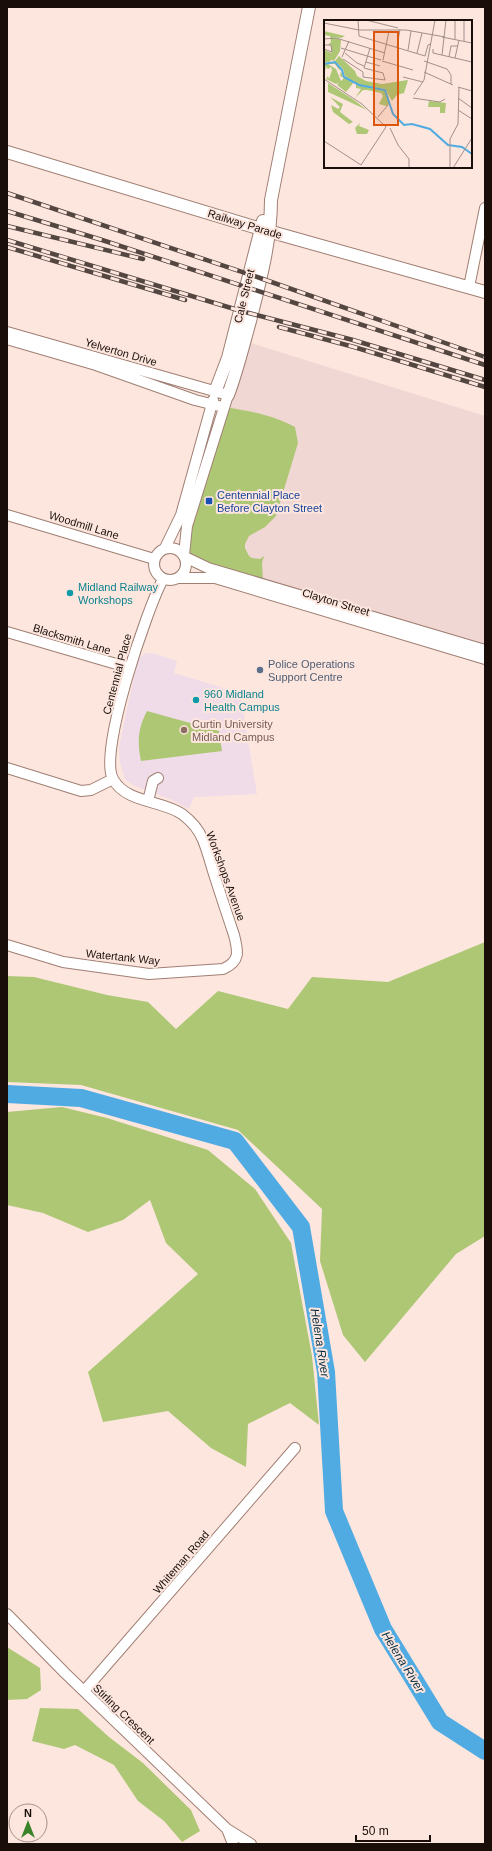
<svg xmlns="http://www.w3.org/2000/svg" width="492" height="1851" viewBox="0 0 492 1851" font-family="Helvetica,sans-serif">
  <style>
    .education { fill: #f0dbe8 }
    .medical { fill: #f1d7d3 }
    .green { fill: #aec775 }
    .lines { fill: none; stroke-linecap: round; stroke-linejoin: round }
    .river { stroke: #50abe3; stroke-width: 18 }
    .minor-casing { stroke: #a07f73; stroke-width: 12 }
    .tertiary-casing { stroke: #a07f73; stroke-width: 14 }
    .minor { stroke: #fff; stroke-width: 10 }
    .tertiary { stroke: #fff; stroke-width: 12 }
    .rail-casing { stroke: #544640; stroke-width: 4.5 }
    .rail { stroke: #fde6de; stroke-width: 3; stroke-dasharray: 9; stroke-linecap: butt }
    .transit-dot { fill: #1a4fb4; stroke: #fde6de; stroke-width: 1.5 }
    .culture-dot { fill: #0f9aa8; stroke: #fde6de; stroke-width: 1.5 }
    .service-dot { fill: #5c6f8a; stroke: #fde6de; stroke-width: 1.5 }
    .education-dot { fill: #8d6e63; stroke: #fde6de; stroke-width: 1.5 }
    .labels { text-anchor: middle; stroke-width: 4; stroke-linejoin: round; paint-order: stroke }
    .street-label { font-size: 11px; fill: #190e09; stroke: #fde6de }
    .transit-label { font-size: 11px; fill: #164399; stroke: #fde6de; text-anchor: start }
    .culture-label { font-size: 11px; fill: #0d838f; stroke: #fde6de; text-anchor: start }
    .service-label { font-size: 11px; fill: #4e5e75; stroke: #fde6de; text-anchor: start }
    .education-label { font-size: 11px; fill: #785e54; stroke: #fde6de; text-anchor: start }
    .water-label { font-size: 12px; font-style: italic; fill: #052d44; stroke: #fde6de }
    .inset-river { fill: none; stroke: #50abe3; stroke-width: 2 }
    .inset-road { fill: none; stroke: #a29089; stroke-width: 1 }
    .view { fill: #de550c; fill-opacity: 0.15; stroke: #de550c; stroke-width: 2 }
    .inset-edge { fill: none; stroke: #190e09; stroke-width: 2 }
  </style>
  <rect width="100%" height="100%" fill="#fde6de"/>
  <path class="education" d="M152,653L177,661L174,673L240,693L257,794L194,797L189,809L172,800L133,785L125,779L120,763L119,747L126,713L138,660L144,654Z"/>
  <path class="medical" d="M244,341L485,416V650L208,568L185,545Z"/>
  <path class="green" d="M223,407C247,410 273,415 295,427L298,443L276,516L265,527L249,536L245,544V548L249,556L252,558L260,559L264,556L262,563L263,580L185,557V545Z
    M147,711L219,731L222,751L141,761C137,742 138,728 147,711Z
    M485,942V1236L456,1254L365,1362L343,1335L320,1261L322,1209L238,1130L81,1085L7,1082V976L34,977L107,995L148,1002L176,1029L218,991L288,1009L312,977L388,982Z
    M62,1107L107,1118L208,1150L255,1189L291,1243L312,1356L319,1425L290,1403L248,1424L246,1467L211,1448L168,1411L103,1422L88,1372L198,1274L166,1243L150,1200L123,1220L88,1232L43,1213L7,1205V1112Z
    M7,1647L40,1668L41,1690L27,1699L7,1700Z
    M40,1708L78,1709L109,1737L143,1763L191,1810L200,1831L182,1842L164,1821L138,1801L114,1765L75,1745L64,1749L32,1741Z"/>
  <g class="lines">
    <path class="river" d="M7,1094L81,1098L235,1141L301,1227L326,1372L334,1511L383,1629L440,1722L485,1751"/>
    <defs>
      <path id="minor" d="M469,287L485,208
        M7,332L228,395L187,526L184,555
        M10,340L96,365L195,400L223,407
        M7,515L154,559
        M154 564a16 16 0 1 1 32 0a16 16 0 1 1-32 0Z
        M165,548L181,515L213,400
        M185,557L208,568L485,650
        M179,578H215L485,659
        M7,632L130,668
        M7,768L81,791L91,790L113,779
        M148,801L153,781L158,778
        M7,945L63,962L149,974L223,969C241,961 238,951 234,935C227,914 220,893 213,871C210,861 207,850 203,840C199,830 190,820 182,814C161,800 126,803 113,779C98,752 147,609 163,579
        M7,1614L65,1673L227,1829L251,1844
        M84,1691L295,1448
        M227,1829L233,1844"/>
      <path id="tertiary" d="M7,152L261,229L485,292
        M215,392L228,358L263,221
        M228,395C237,371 243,346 250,321C260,281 271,241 271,200L309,7"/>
    </defs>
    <use href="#minor" class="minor-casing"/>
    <use href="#tertiary" class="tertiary-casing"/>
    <use href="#minor" class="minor"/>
    <use href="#tertiary" class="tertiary"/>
    <defs>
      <path id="rail" d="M7,193L260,278L485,357
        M7,211L102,240L485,365
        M7,226L143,259
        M7,240L241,311L353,340L485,380
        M7,247L185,300
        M279,327L354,347L485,387"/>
    </defs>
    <use href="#rail" class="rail-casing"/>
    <use href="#rail" class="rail"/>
  </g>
  <rect class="transit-dot" x="205" y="497" width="8" height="8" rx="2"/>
  <g class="culture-dot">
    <circle cx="70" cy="593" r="4"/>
    <circle cx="196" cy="700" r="4"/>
  </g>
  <circle class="service-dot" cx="260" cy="670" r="4"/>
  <circle class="education-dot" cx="184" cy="730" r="4"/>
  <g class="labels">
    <g class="street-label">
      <text transform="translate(245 224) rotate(17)" y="4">Railway Parade</text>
      <text transform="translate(244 296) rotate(-76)" y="4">Cale Street</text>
      <text transform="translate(121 352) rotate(16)" y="4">Yelverton Drive</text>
      <text transform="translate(84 525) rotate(17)" y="4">Woodmill Lane</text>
      <text transform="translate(336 602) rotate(17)" y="4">Clayton Street</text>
      <text transform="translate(72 639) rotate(17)" y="4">Blacksmith Lane</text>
      <text transform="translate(117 674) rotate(-75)" y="4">Centennial Place</text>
      <text transform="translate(226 876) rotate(70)" y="4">Workshops Avenue</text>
      <text transform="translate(123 957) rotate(6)" y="4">Watertank Way</text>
      <text transform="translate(181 1562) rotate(-49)" y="4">Whiteman Road</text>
      <text transform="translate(124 1714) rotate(44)" y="4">Stirling Crescent</text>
    </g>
    <g class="transit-label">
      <text x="217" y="499">Centennial Place<tspan x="217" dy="13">Before Clayton Street</tspan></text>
    </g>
    <g class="culture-label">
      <text x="78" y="591">Midland Railway<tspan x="78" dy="13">Workshops</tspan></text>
      <text x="204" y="698">960 Midland<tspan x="204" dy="13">Health Campus</tspan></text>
    </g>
    <g class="service-label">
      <text x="268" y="668">Police Operations<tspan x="268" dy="13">Support Centre</tspan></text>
    </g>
    <g class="education-label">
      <text x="192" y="728">Curtin University<tspan x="192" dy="13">Midland Campus</tspan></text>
    </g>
    <g class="water-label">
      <text transform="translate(320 1343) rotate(81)" y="4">Helena River</text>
      <text transform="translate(403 1662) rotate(58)" y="4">Helena River</text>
    </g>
  </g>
  <g transform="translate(324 20)">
    <rect width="148" height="148" fill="#fde6de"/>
    <path d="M0,11L21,16L17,18L8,17L17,20L16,31L10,41L8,40L5,42L13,43L14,45L16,51L11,44H4L12,49L17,61L20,58L16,56L17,51L19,57L30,62L22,72L13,65L15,63L12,64L2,59L4,56L5,59L8,50L7,47L4,49L1,46L2,49L0,51V45L5,42L0,43V30L8,33L7,25H4L7,22L6,16L0,15ZM15,36L31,51L33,56L42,61L58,64L84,60L80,73L73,75L68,81L61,69L35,65L21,56L19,49L11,41ZM4,63L30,80L43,90L4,72ZM32,64L60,70L64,75L66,84L62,86L55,84L59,76L57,73L43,70H39L31,78L37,69L32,68ZM6,77L19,84L16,92L29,102L25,104L9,92L7,85L14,89L16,87ZM105,81L122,83L121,93H116V87H104ZM36,103L35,106L45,110L43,114H33L31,108Z" fill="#aec775"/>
    <path class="inset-river" d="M0,44L11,42L18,50L20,57L35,65L61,70L69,94L80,105L88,104L106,109L124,125L138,127L148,134"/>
    <path class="inset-road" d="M34,0L35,16L101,36L104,25L107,24M42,0L74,8M131,0V19M0,3L35,10H82L121,17M118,17L148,23M0,19L12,18L61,33M140,21V0M0,25H7L8,32L0,29M73,27L76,9M17,28L43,36M109,29V33L148,42M84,30L87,11M21,33L33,43L40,46M93,33L98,13M118,35L122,0M43,36L57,40M18,37L25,21M125,37L127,26H134M131,38L135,20M19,39L39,52V57L61,60L59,53L40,48M59,40L65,11M58,41L89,50M100,41L123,49L127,55V64M42,42L56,46M40,48L46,28M100,52L129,65M79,57L99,62M0,59L38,84L62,107M134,67L148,71M90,75L100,60L111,0M89,78L116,82L121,79M134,78L148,88M134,90L148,99M54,97L64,85M66,108L74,125L85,139V148M0,121L37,145M37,145L62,107M126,148V119L134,104L135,67M129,148L148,118"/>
    <path class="view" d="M50,12H74V105H50Z"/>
    <rect width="148" height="148" class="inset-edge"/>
  </g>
  <rect width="492" height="1851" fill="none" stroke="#190e09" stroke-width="16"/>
  <g transform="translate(28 1823)"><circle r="19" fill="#fde6de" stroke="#a29089"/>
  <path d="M0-3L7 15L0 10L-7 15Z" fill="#3b8329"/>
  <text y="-6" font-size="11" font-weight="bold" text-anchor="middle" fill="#190e09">N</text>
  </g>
  <path d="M356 1835v6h74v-6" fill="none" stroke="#190e09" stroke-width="2"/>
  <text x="362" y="1835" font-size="12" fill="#190e09" stroke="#fde6de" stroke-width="3" paint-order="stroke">50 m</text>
</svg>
